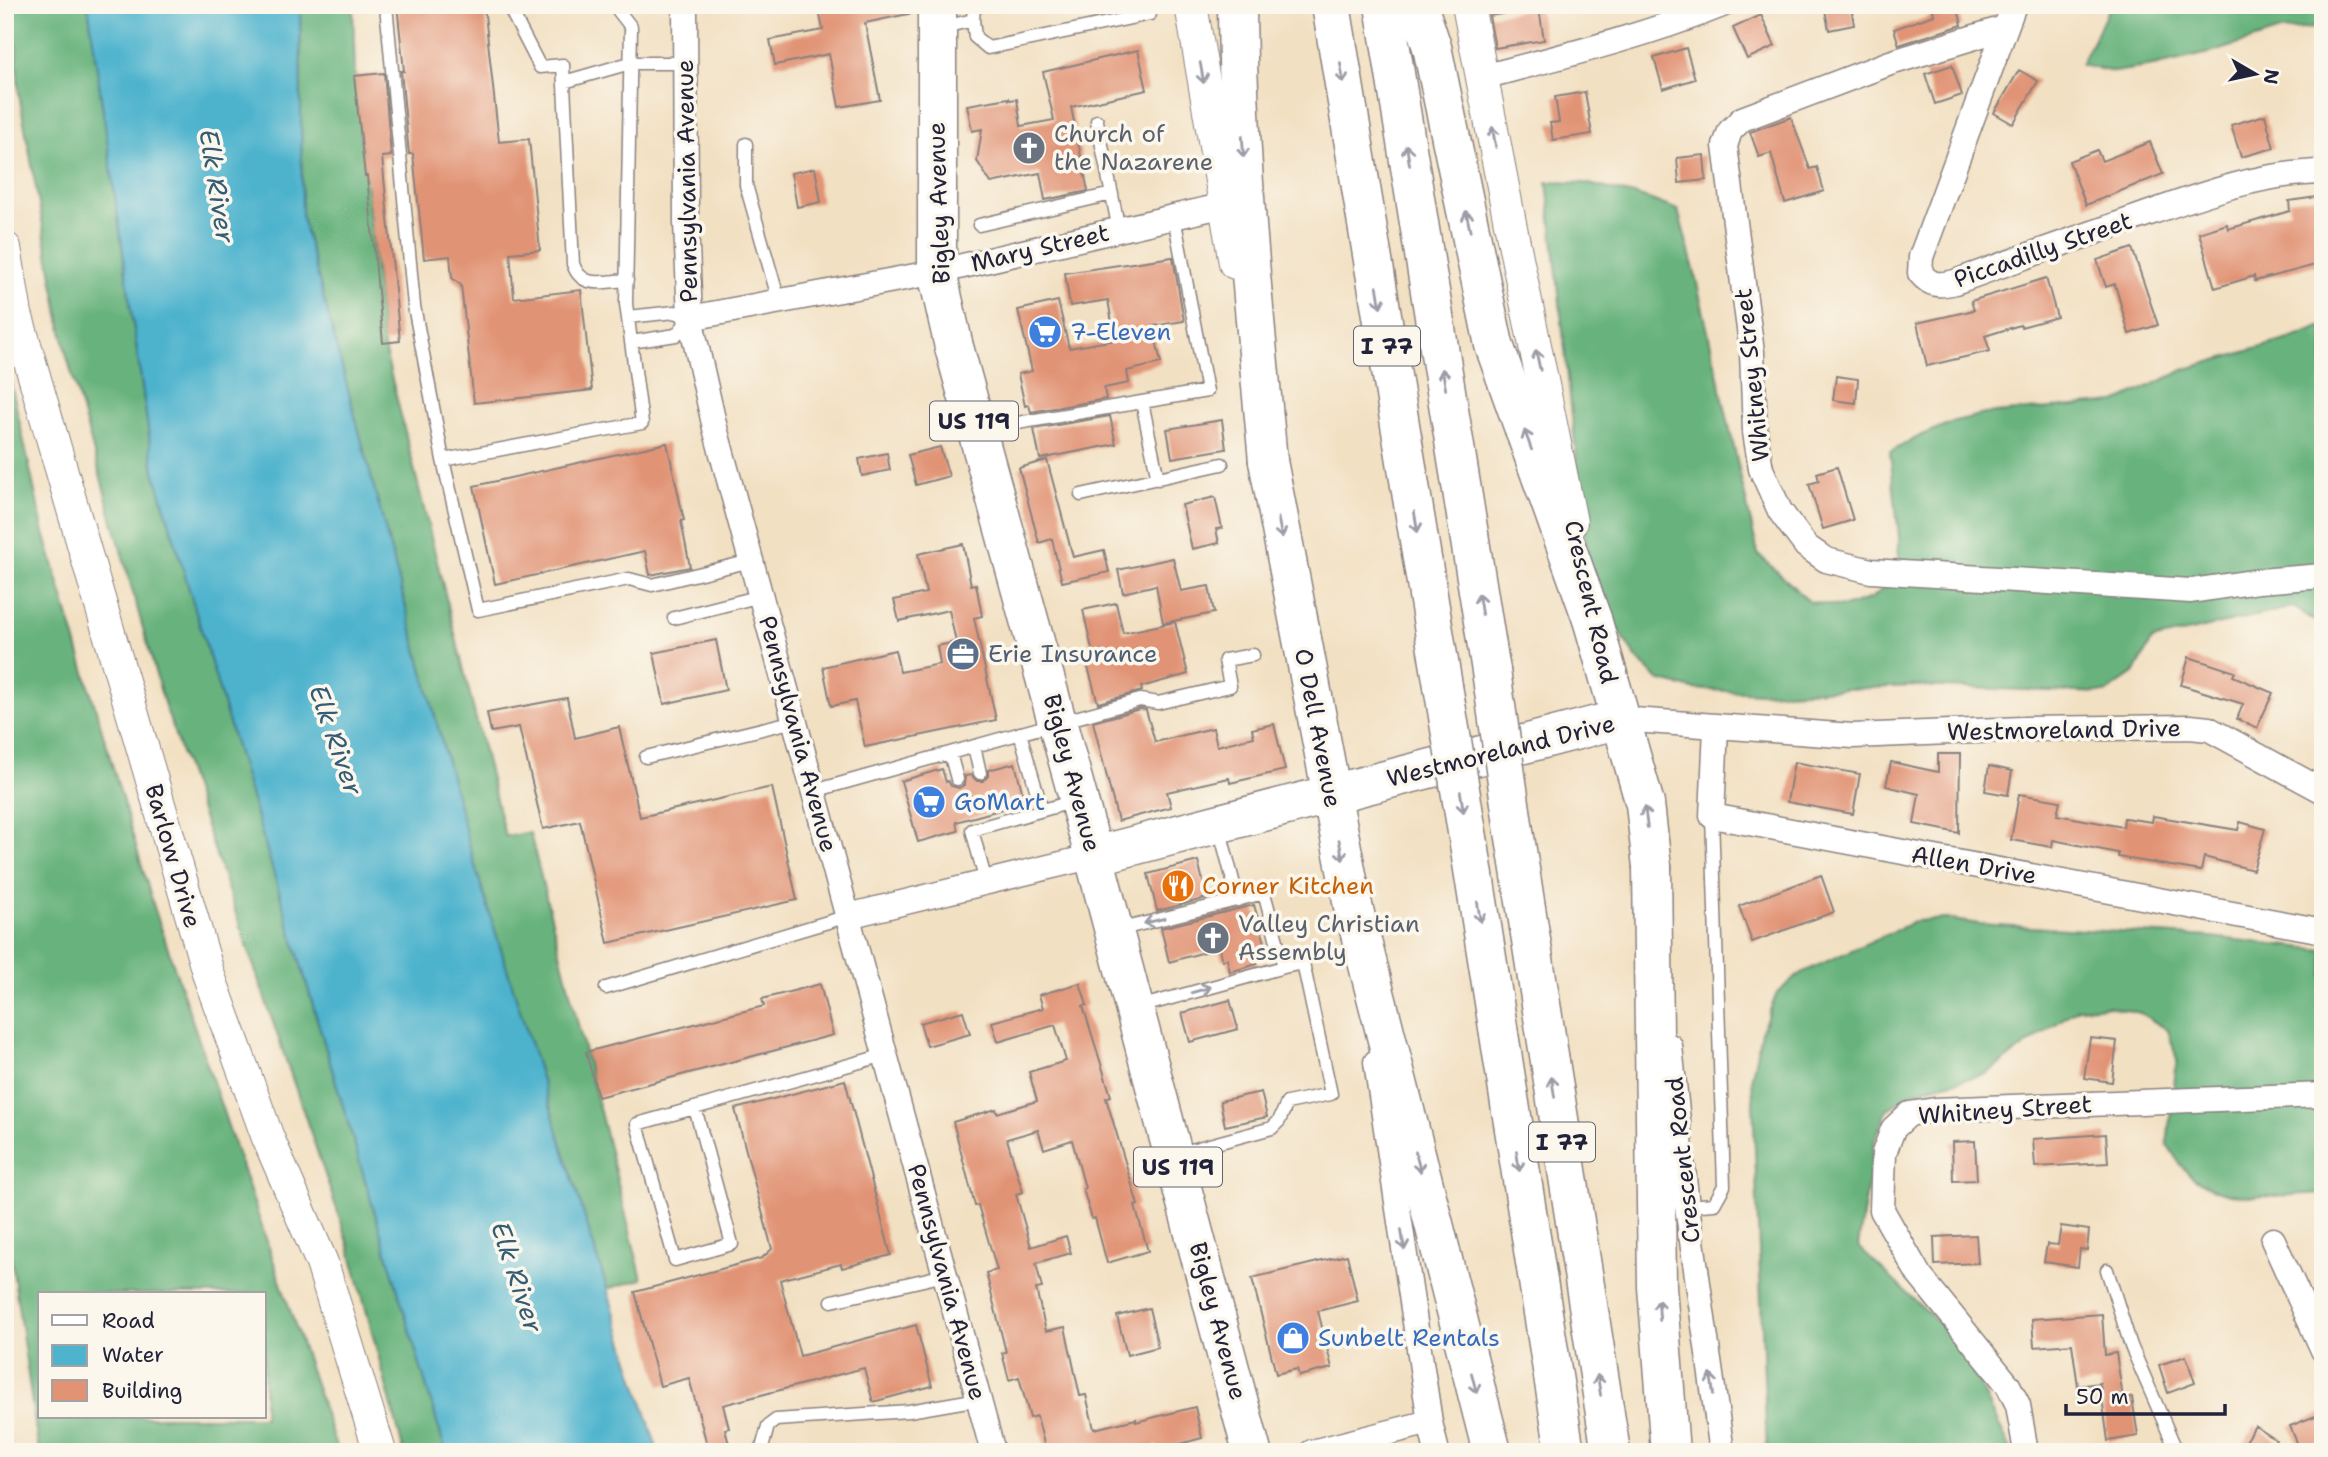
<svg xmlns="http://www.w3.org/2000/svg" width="2328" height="1457" viewBox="0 0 2328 1457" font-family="'Shantell Sans',sans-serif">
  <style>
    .forest { fill: #68b37d; stroke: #456a5c; stroke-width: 2; fill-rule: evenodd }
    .water { fill: #4eb3cd; stroke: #386a84; stroke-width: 2 }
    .building { fill: #e19374 }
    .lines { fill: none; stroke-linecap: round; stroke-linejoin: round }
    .service-casing { stroke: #8a817e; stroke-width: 15 }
    .minor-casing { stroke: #8a817e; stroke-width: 27 }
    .tertiary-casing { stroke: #8a817e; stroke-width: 34 }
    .primary-casing { stroke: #8a817e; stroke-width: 41 }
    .motorway-casing { stroke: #8a817e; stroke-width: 41 }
    .service { stroke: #fff; stroke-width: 12 }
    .minor { stroke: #fff; stroke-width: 24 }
    .tertiary { stroke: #fff; stroke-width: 32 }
    .primary { stroke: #fff; stroke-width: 38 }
    .motorway { stroke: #fff; stroke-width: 38 }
    .motorway-bridge-casing { stroke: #8a817e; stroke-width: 41; stroke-linecap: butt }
    .motorway-bridge { stroke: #fff; stroke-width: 38 }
    .oneway { stroke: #9c9ca7 }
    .labels { text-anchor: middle; stroke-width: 7; stroke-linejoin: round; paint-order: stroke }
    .shield { fill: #fbf7ec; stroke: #636270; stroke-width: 2 }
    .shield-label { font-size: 23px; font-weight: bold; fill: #22223b }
    .worship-label { font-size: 24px; fill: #5b616d; stroke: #fbf7ec; text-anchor: start }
    .street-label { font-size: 24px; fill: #22223b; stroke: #fbf7ec }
    .shop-label { font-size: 24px; fill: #366cbe; stroke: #fbf7ec; text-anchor: start }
    .service-label { font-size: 24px; fill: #4e5e75; stroke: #fbf7ec; text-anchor: start }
    .food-label { font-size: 24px; fill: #c56008; stroke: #fbf7ec; text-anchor: start }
    .water-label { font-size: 26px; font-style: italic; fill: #345c75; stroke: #fbf7ec }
  </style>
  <rect width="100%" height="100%" fill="#fbf7ec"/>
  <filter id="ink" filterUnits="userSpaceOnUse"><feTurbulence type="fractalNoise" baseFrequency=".0143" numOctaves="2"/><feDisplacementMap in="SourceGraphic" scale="14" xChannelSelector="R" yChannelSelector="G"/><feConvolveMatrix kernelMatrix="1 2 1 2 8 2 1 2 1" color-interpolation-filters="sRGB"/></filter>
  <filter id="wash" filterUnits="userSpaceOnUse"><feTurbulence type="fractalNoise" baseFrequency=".00686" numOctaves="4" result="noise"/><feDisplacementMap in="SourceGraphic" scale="28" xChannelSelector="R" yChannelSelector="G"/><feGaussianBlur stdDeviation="1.57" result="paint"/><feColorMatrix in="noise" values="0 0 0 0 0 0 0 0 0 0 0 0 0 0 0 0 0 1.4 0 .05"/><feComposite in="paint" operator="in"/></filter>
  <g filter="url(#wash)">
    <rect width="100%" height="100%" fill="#f2e0c2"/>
    <path class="forest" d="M5,5H88L154,471L446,1452H404L348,1242L163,700L66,353L19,95L14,13L5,10Z
      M300,5H353L355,76L383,343L505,836L530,833L642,1279L607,1289L474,863L302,217Z
      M2111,5H2323V29L2312,28L2280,31L2214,52L2153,66L2114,72L2081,65Z
      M1547,182L1585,183L1646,198L1678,210L1694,270L1758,554L1810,602L1844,607L1872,598L1898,575L1899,537L1890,452L1922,435L1955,421L1985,414L2116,402L2186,369L2293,338L2323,326V626L2293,607L2152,640L2135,672L2106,693L1913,686L1760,693L1693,689L1658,680L1635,656L1598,599L1588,565Z
      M5,356L44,533L154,907L338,1452H39L5,1215ZM264,1294V1417H40V1294Z
      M1946,919L1979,924L2212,937L2323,950V1193C2277,1195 2222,1207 2186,1171C2179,1164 2173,1153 2167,1144L2177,1060L2168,1030L2140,1013L2109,1006L2078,1008L1986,1074L1912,1092L1887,1110L1875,1139L1858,1247L1959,1342L2012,1452H1767L1752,1076L1761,1032L1777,993L1801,973L1916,921Z"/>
    <path class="water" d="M88,5H300L302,217L474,863L658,1452H446L154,471Z"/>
    <g id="blocks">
      <path class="building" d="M397,5H484L499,142L529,139L540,250L510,253L514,298L581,290L592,390L474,403L461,285L452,278L450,256L424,259L413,154H409L401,71H404Z
        M818,5H912L913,13L865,23L880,100L839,107L829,54L775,65L770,40L823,30Z
        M1824,5H1851L1854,25L1829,30Z
        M1932,5H1957L1962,25L1899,45L1894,29L1934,15Z
        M1539,8L1544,40L1495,48L1489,16Z
        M1761,15L1775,46L1747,59L1733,28Z
        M1686,48L1695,79L1663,89L1654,58Z
        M1138,50L1147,90L1071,107L1088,191L1045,200L1040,173L991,183L977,161L982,129L972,131L967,105L1009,98V100L1017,99L1021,126L1054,120L1043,72Z
        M1952,65L1962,95L1935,104L1925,74Z
        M2019,70L2038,81L2013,124L1994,113Z
        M384,73L391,156L382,157L400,341L383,343L367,176H365L354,76Z
        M1585,92L1592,134L1553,140L1550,123L1559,122L1555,97Z
        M2265,115L2274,148L2241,157L2231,125Z
        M1791,117L1810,169L1817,167L1824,191L1785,203L1771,153L1759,157L1750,132Z
        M2150,142L2163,174L2086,205L2069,161L2097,150L2102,161Z
        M1704,155L1706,180L1679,183L1677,158Z
        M815,168L821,202L797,207L791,173Z
        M2317,197L2323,263L2255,281L2254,276L2215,288L2199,233L2227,224L2228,229L2290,211L2289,201Z
        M2132,248L2158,325L2129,334L2115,284L2106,287L2097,260Z
        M1173,257L1184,321L1153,326L1161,363L1127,371L1129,383L1104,388L1106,399L1031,412L1029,405L1025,406L1018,374L1032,371L1018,310L1058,301L1069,348L1115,340L1108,300L1070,306L1065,273Z
        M2046,278L2057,317L2021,327L2020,325L1985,336L1990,351L1927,366L1917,323L1974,310L1971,301Z
        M1836,376L1858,379L1856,403L1833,400Z
        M1110,416L1116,444L1040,459L1034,429Z
        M1222,420L1226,449L1172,458L1167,429Z
        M667,443L684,520L681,521L690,567L650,575L645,551L495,584L474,486Z
        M940,447L949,476L916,485L908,455Z
        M887,453L890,470L862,476L859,459Z
        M1047,460L1073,557L1104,550L1109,572L1062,582L1052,539L1039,543L1019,468Z
        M1837,467L1853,520L1823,529L1809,484L1819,481L1817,473Z
        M1215,497L1222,528L1216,529L1219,543L1192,549L1182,505Z
        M963,544L971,585L976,584L982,616L974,618L996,720L865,747L855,701L831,706L823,667L895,650L900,672L940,664L937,646L956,642L949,610L899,621L894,600L926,593L918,554Z
        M1173,558L1181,591L1209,586L1214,613L1163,623L1156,585L1123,593L1118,570Z
        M1116,603L1123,633L1175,622L1188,674L1141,687L1142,691L1098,703L1086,660L1094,658L1083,610Z
        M716,640L726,690L664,704L654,653Z
        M2189,657L2235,672L2233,676L2273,693L2257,728L2237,719L2243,704L2181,685Z
        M567,698L575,738L619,727L640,817L772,787L797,900L608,943L580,821L543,829L519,727L491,732L487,713Z
        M1140,709L1146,710L1155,742L1213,728L1217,746L1254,737L1252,729L1274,724L1285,770L1230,783L1229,778L1167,792L1171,807L1118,821L1093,722Z
        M1938,754H1960L1959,833L1914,824L1919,794L1886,786L1891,762L1938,772Z
        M1794,762L1860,774L1853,814L1787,802Z
        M1015,763L1025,803L956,822L958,831L918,842L901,781L942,769L946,782L948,781L951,786L959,788L964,785L965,776L971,775L977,781H983L988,776V770Z
        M1989,766L2012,771L2008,795L1985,791Z
        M2019,794L2060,801L2057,815L2123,827L2124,818L2152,822L2153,816L2238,830L2240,822L2265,829L2253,870L2204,857L2201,871L2118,857V853L2053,840L2052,847L2011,840Z
        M1198,861L1207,898L1157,911L1148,874Z
        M1821,875L1834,912L1752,942L1739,906Z
        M1254,905L1266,946L1253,950L1257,964L1230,972L1227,959L1222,960L1219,948L1169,962L1161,928Z
        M1080,983L1087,1005L1083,1006L1111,1096L1106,1098L1138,1205L1135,1206L1148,1251L1107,1263L1095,1218L1092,1219L1083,1189L1085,1188L1072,1140L1044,1149L1038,1130L1007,1139L1023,1192L1016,1194L1031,1247L1066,1236L1071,1253L1036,1263L1042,1288L1036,1289L1046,1331L1065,1327L1080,1396L1086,1395L1094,1429L1136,1419V1422L1195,1407L1202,1438L1158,1450L1157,1446L1136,1452H1046L1037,1416L1030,1418L1019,1377L1009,1380L1002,1353L1006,1352L986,1273L997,1270L978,1205L975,1206L953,1122L996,1109L997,1113L1037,1101L1029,1072L1066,1061L1055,1025L998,1042L992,1022L1043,1008L1039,995Z
        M820,984L833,1035L598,1097L586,1052L764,1006L762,999Z
        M1230,1000L1238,1029L1190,1042L1182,1013Z
        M963,1011L970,1034L927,1046L920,1023Z
        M2090,1038L2117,1041L2112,1082L2084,1078Z
        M845,1080L891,1255L842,1268L841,1264L780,1280L800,1356L916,1325L932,1386L873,1402L864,1368L723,1405L729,1428L725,1429L731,1452H709L689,1378L660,1386L635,1292L762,1258L772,1249L735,1109Z
        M1261,1092L1267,1117L1225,1126L1220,1101Z
        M2106,1134L2108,1163L2035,1167L2033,1139Z
        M1975,1141L1977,1180L1953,1181L1952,1142Z
        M2061,1226L2089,1230L2087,1250L2080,1249L2078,1267L2044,1262L2047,1244L2058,1245Z
        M1976,1235L1978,1263L1935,1265L1934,1237Z
        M1347,1255L1358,1301L1318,1311L1332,1368L1299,1376L1297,1369L1276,1374L1252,1278Z
        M1149,1308L1158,1347L1127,1355L1117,1316Z
        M2102,1314L2105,1355L2116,1353L2123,1398L2132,1397L2138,1436L2108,1441L2100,1383L2078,1386L2072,1344L2034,1347L2032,1319Z
        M2186,1356L2195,1383L2168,1393L2159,1365Z
        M2323,1413V1452H2301L2290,1426Z
        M2255,1426L2276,1440L2268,1452H2238Z"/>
    </g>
  </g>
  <g filter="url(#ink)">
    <use href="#blocks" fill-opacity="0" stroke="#8a817e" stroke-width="2"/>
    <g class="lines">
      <defs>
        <path id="service" d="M386,5L414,306L443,460
          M508,5L540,67L563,65L573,264C582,290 604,281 627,280
          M614,5L631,27L626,304L642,423L443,460L478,610L629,579L652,585L751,561
          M973,20L975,37L988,48L1150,14L1149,5
          M940,28L973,20L974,7L982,5
          M564,82L630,63H685
          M1097,121L1119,230
          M746,144V185L779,301
          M979,225L1112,194
          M628,317L675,312L690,318L676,335L631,342
          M1142,402L1158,479
          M982,429L1207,391L1174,217
          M1081,495L1222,464
          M674,618L761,596
          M1020,733L1042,810
          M974,746L980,773
          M950,753L957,779
          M646,757L795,721
          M814,791L1140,700L1158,703L1230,686L1225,660L1253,655
          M1219,827L1238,900
          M986,882L972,830L1075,801
          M1118,930L1264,893L1284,967L1139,1007
          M606,988L848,916
          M695,1108L732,1244L675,1260L637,1124L885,1055
          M1176,1154L1272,1128L1279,1121L1287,1103L1331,1094L1303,963L1284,967
          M1687,1206L1714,1204L1724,1186L1712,816
          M2107,1270L2131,1346L2177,1452
          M832,1301L945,1275
          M761,1452L768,1426L776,1420L909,1411L979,1399"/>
        <path id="minor" d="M685,5L686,223L690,318L715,428L993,1452
          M2014,5L1921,257L1920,273C1931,286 1939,286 1955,282C2012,261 2069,241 2127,221C2190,199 2255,173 2323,172
          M2004,28L1890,63L1742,119L1730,131L1725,146L1752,352L1755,432L1761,469L1780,511L1806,546L1826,560L1871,571L2191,591L2259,581L2323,576
          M1483,77C1563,56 1645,36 1722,5
          M690,318L937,272L1225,205
          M1620,719L1853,736L2023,729L2190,727L2209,729L2323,791
          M1716,727L1712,816L2323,931
          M848,916L1094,856
          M1670,1046L1687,1206L1722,1452
          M1376,1062L1430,1422L1437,1452
          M2273,1240L2323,1350
          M1312,1452L1430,1422
          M2026,1452L2018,1405L2008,1385L1919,1275L1882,1210L1884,1153L1893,1129L1909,1114L1935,1110L2323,1095"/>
        <path id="tertiary" d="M1191,5L1235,263
          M1468,5L1510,223L1571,522
          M5,248L16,314L209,976L268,1138L322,1263L380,1452"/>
        <path id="primary" d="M937,5V272L954,347L1094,856L1252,1452
          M1268,461L1353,906
          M1592,619L1645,804L1652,867
          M1094,856L1620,719"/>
        <path id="motorway" d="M1237,5C1238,157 1254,309 1268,461
          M1331,5L1443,686
          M1384,5L1491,671
          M1418,5L1432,47L1494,345L1592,619
          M1514,831L1611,1452
          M1469,844L1565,1452
          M1652,867L1657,1287L1670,1452
          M1353,906L1492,1452"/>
      </defs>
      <use href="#service" class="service-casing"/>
      <use href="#minor" class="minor-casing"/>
      <use href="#tertiary" class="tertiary-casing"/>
      <use href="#primary" class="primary-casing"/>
      <use href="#motorway" class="motorway-casing"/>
      <use href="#service" class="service"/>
      <use href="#minor" class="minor"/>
      <use href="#tertiary" class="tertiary"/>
      <use href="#primary" class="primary"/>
      <use href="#motorway" class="motorway"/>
      <defs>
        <path id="motorway-bridge" d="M1491,671L1514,831
          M1443,686L1469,844"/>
      </defs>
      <use href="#motorway-bridge" class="motorway-bridge-casing"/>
      <use href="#motorway-bridge" class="motorway-bridge"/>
    </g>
    <defs><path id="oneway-shaft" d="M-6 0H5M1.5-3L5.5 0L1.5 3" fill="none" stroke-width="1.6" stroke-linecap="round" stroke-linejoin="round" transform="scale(1.75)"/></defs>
    <g class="oneway">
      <use href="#oneway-shaft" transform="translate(1202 73) rotate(80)"/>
      <use href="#oneway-shaft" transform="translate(1342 73) rotate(81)"/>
      <use href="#oneway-shaft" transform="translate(1494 137) rotate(-100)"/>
      <use href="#oneway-shaft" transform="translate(1243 147) rotate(86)"/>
      <use href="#oneway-shaft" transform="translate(1408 155) rotate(-99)"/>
      <use href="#oneway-shaft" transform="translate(1468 221) rotate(-102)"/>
      <use href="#oneway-shaft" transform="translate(1379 297) rotate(81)"/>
      <use href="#oneway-shaft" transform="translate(1538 360) rotate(-102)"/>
      <use href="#oneway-shaft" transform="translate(1444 379) rotate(-99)"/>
      <use href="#oneway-shaft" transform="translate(1528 440) rotate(-110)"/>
      <use href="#oneway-shaft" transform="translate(1416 522) rotate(81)"/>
      <use href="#oneway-shaft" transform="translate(1280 528) rotate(79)"/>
      <use href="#oneway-shaft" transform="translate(1480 604) rotate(-99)"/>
      <use href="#oneway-shaft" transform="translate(1462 802) rotate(81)"/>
      <use href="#oneway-shaft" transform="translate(1646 817) rotate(-97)"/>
      <use href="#oneway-shaft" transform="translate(1341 850) rotate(79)"/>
      <use href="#oneway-shaft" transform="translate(1479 912) rotate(81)"/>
      <use href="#oneway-shaft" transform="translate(1154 921) rotate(166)"/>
      <use href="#oneway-shaft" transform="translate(1201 990) rotate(-16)"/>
      <use href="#oneway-shaft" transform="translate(1553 1087) rotate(-99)"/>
      <use href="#oneway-shaft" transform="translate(1518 1161) rotate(81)"/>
      <use href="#oneway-shaft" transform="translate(1418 1162) rotate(76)"/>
      <use href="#oneway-shaft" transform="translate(1403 1240) rotate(81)"/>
      <use href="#oneway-shaft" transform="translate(1659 1310) rotate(-94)"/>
      <use href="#oneway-shaft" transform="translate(1474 1383) rotate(76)"/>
      <use href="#oneway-shaft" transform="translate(1712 1384) rotate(-98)"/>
      <use href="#oneway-shaft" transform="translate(1599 1385) rotate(-99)"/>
    </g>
  </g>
  <defs>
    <symbol id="church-disc" viewBox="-11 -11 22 22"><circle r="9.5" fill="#6b7280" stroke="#fbf7ec"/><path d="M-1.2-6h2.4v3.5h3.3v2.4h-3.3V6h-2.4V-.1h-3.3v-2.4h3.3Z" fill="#fff"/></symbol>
    <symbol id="supermarket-disc" viewBox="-11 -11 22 22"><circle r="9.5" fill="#3f7fe0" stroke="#fbf7ec"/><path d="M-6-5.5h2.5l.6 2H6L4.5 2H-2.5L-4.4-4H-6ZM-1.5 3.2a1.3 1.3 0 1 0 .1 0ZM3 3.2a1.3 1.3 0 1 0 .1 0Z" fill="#fff"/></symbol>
    <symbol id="office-disc" viewBox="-11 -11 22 22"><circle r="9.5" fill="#5c6f8a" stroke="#fbf7ec"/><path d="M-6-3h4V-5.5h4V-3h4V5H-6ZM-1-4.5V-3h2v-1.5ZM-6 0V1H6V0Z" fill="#fff"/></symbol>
    <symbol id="restaurant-disc" viewBox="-11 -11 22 22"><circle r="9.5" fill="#e8710a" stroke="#fbf7ec"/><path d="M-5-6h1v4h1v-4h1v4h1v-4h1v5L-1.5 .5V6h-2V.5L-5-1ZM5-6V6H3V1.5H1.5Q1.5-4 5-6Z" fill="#fff"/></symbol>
    <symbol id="shop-disc" viewBox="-11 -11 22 22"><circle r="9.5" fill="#3f7fe0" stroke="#fbf7ec"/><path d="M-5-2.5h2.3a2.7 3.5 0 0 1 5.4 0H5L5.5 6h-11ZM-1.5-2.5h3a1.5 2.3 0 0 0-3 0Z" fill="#fff"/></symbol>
  </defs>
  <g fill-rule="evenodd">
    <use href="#church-disc" x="1010" y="129" width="38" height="38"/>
    <use href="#supermarket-disc" x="1026" y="313" width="38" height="38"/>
    <use href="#office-disc" x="944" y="635" width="38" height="38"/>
    <use href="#supermarket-disc" x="910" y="783" width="38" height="38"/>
    <use href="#restaurant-disc" x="1159" y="867" width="38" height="38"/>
    <use href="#church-disc" x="1194" y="919" width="38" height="38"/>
    <use href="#shop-disc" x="1274" y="1319" width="38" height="38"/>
  </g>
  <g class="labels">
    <g class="shield">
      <rect x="1354" y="326.5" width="66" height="39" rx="5"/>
      <rect x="930" y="401.5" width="88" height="39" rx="5"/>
      <rect x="1529" y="1122.5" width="66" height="39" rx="5"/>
      <rect x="1134" y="1147.5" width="88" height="39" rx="5"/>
    </g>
    <g class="shield-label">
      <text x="1387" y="354">I 77</text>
      <text x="974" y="429">US 119</text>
      <text x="1562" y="1150">I 77</text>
      <text x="1178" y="1175">US 119</text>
    </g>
    <g class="worship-label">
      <text x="1054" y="142">Church of<tspan x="1054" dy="28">the Nazarene</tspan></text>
      <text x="1238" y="932">Valley Christian<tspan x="1238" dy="28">Assembly</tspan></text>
    </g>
    <g class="street-label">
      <text transform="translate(687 181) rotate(-91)" y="8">Pennsylvania Avenue</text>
      <text transform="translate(939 203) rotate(-92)" y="8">Bigley Avenue</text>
      <text transform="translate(1040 248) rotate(-13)" y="8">Mary Street</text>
      <text transform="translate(2043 250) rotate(-19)" y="8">Piccadilly Street</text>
      <text transform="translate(1752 375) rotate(-96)" y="8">Whitney Street</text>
      <text transform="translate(1591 602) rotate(77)" y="8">Crescent Road</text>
      <text transform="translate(1318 728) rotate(79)" y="8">O Dell Avenue</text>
      <text transform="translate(2064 730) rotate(-1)" y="8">Westmoreland Drive</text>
      <text transform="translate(798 734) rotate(75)" y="8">Pennsylvania Avenue</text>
      <text transform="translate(1501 751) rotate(-14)" y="8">Westmoreland Drive</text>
      <text transform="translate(1072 773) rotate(75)" y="8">Bigley Avenue</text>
      <text transform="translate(173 856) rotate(74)" y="8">Barlow Drive</text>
      <text transform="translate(1974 865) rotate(10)" y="8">Allen Drive</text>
      <text transform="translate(2005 1110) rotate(-4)" y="8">Whitney Street</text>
      <text transform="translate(1683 1160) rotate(-96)" y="8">Crescent Road</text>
      <text transform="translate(947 1282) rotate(75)" y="8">Pennsylvania Avenue</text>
      <text transform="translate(1218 1321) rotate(75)" y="8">Bigley Avenue</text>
    </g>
    <g class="shop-label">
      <text x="1070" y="340">7-Eleven</text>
      <text x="954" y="810">GoMart</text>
      <text x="1318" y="1346">Sunbelt Rentals</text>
    </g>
    <g class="service-label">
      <text x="988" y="662">Erie Insurance</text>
    </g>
    <g class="food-label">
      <text x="1202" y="894">Corner Kitchen</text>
    </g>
    <g class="water-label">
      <text transform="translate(217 186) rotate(81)" y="9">Elk River</text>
      <text transform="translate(336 740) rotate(71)" y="9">Elk River</text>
      <text transform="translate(517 1277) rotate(72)" y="9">Elk River</text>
    </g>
  </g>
  <rect width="2328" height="1457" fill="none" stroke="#fbf7ec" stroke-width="28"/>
  <rect x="38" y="1292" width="228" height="126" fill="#fbf7ec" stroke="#a4a2a5" stroke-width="2"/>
  <rect x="52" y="1315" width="35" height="10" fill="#ffffff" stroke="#a4a2a5" stroke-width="2"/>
  <text x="102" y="1328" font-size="21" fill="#22223b">Road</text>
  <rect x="52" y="1345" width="35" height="21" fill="#4eb3cd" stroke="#a4a2a5" stroke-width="2"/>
  <text x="102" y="1362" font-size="21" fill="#22223b">Water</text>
  <rect x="52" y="1380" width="35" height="21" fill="#e19374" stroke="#a4a2a5" stroke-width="2"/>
  <text x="102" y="1398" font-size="21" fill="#22223b">Building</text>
  <g transform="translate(2255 74) rotate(99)" stroke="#fbf7ec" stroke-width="5" paint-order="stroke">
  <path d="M0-5L12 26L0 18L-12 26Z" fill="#22223b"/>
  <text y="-10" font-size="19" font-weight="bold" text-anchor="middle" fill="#22223b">N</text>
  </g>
  <path d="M2066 1404v10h159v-10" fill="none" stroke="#22223b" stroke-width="3.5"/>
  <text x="2076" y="1404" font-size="21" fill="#22223b" stroke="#fbf7ec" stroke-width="5" paint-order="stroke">50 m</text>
</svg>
